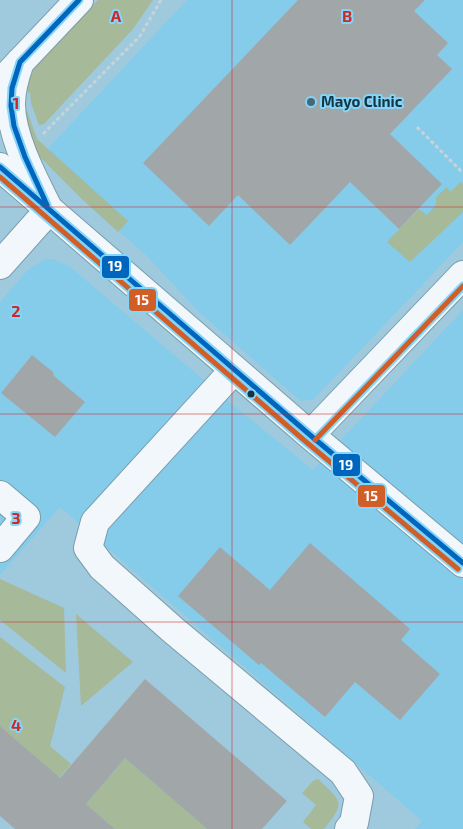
<svg xmlns="http://www.w3.org/2000/svg" width="463" height="829" viewBox="0 0 463 829" font-family="'Exo 2',sans-serif">
  <style>
    .built { fill: #85cbea }
    .green { fill: #a6b998 }
    .building { fill: #a1a7a9 }
    .lines { fill: none; stroke-linecap: round; stroke-linejoin: round }
    .minor-casing { stroke: #799dac; stroke-width: 30 }
    .major-casing { stroke: #799dac; stroke-width: 30 }
    .path { stroke: #c5d3da; stroke-width: 3; stroke-dasharray: 4 2.5; stroke-linecap: butt }
    .minor { stroke: #f1f7fa; stroke-width: 28 }
    .major { stroke: #f1f7fa; stroke-width: 28 }
    .bus-1-casing { stroke: #84d5f9; stroke-width: 9 }
    .bus-2-casing { stroke: #84d5f9; stroke-width: 9 }
    .bus-1 { stroke: #0065bd; stroke-width: 5 }
    .bus-2 { stroke: #d15e27; stroke-width: 5 }
    .grid { fill: none; stroke: #cc2929; stroke-width: 1; stroke-opacity: 0.55 }
    .poi-dot { fill: #44697a; stroke: #84d5f9; stroke-width: 2 }
    .bus-dot { fill: #133544; stroke: #84d5f9; stroke-width: 2 }
    .labels { text-anchor: middle; stroke-width: 4; stroke-linejoin: round; paint-order: stroke }
    .poi-label { font-size: 15px; font-weight: bold; fill: #133544; stroke: #84d5f9; text-anchor: start }
    .grid-label { font-size: 16px; text-anchor: middle; font-weight: bold; fill: #cc2929; stroke: #84d5f9; stroke-width: 4; stroke-linejoin: round; paint-order: stroke }
    .line-badge { stroke: #84d5f9; stroke-width: 2 }
    .badge-label { font-size: 14px; text-anchor: middle; font-weight: bold; fill: #fff }
  </style>
  <rect width="100%" height="100%" fill="#9fcade"/>
  <path class="built" d="M187,0H463V242L314,399L301,401L288,390L199,312L147,256L83,200L40,157Z
    M45,259H53L69,266L244,414L313,470L463,310V829H415L422,821L60,507L0,575V302L28,270Z"/>
  <path class="green" d="M98,0H153L133,29L44,124L39,125L31,103L30,93L25,90C31,61 77,22 98,0Z
    M21,109L27,111L37,139L128,221L118,232L83,200L40,157L27,138Z
    M461,182L463,184V212L410,262L387,242L419,209L427,215L436,205V197L447,187L450,192Z
    M0,579L64,608L66,673L0,620Z
    M76,614L133,662L81,706Z
    M0,637L65,687L50,746L71,764L59,778L0,726Z
    M125,758L207,829H115L86,804Z
    M318,779C342,802 346,802 324,829H311L303,822L316,805L302,793L313,781Z"/>
  <path class="building" d="M298,0H425L414,11L448,43L437,55L452,69L390,134L442,184L399,229L350,182L290,245L238,195L209,226L143,163Z
    M32,355L53,372L54,376L85,402L55,437L1,393Z
    M310,543L410,629L401,640L440,674L400,720L355,682L325,717L261,663L259,665L178,596L220,547L270,590Z
    M145,679L287,801L262,829H207L125,758L86,804L115,829H15L0,816V726L60,778Z"/>
  <g class="lines">
    <defs>
      <path id="minor" d="M0,167L310,435L463,563
        M0,265L49,210
        M234,370L95,522L88,548L102,567L173,630L343,772L359,796L354,823L349,829
        M310,435L463,275
        M0,495L26,517L0,548"/>
      <path id="major" d="M20,62C15,76 11,89 11,104C11,137 34,180 49,210
        M8,75L79,0"/>
    </defs>
    <use href="#minor" class="minor-casing"/>
    <use href="#major" class="major-casing"/>
    <path class="path" d="M417,127L463,173
      M43,134L140,36L161,0"/>
    <use href="#minor" class="minor"/>
    <use href="#major" class="major"/>
    <defs>
      <path id="bus-1" d="M0,167L310,435L463,563
        M47,205L25,157L14,126L11,106L12,88L20,62L79,0"/>
      <path id="bus-2" d="M0,177L305,441L458,569
        M315,440L463,286"/>
    </defs>
    <use href="#bus-1" class="bus-1-casing"/>
    <use href="#bus-2" class="bus-2-casing"/>
    <use href="#bus-1" class="bus-1"/>
    <use href="#bus-2" class="bus-2"/>
  </g>
  <path class="grid" d="M232,0V829M0,207H463M0,414H463M0,622H463"/>
  <circle class="poi-dot" cx="311" cy="102" r="5"/>
  <circle class="bus-dot" cx="251" cy="394" r="4.5"/>
  <g class="labels">
    <g class="poi-label">
      <text x="321" y="107">Mayo Clinic</text>
    </g>
  </g>
  <g class="grid-label">
    <text x="116" y="22">A</text>
    <text x="347" y="22">B</text>
    <text x="16" y="109">1</text>
    <text x="16" y="317">2</text>
    <text x="16" y="524">3</text>
    <text x="16" y="731">4</text>
  </g>
  <g class="line-badge">
    <rect x="101" y="255" width="29" height="24" rx="5" fill="#0065bd"/>
    <rect x="128" y="288" width="29" height="24" rx="5" fill="#d15e27"/>
    <rect x="332" y="453" width="29" height="24" rx="5" fill="#0065bd"/>
    <rect x="357" y="484" width="29" height="24" rx="5" fill="#d15e27"/>
  </g>
  <g class="badge-label">
    <text x="115" y="271">19</text>
    <text x="142" y="305">15</text>
    <text x="346" y="470">19</text>
    <text x="371" y="501">15</text>
  </g>
</svg>
